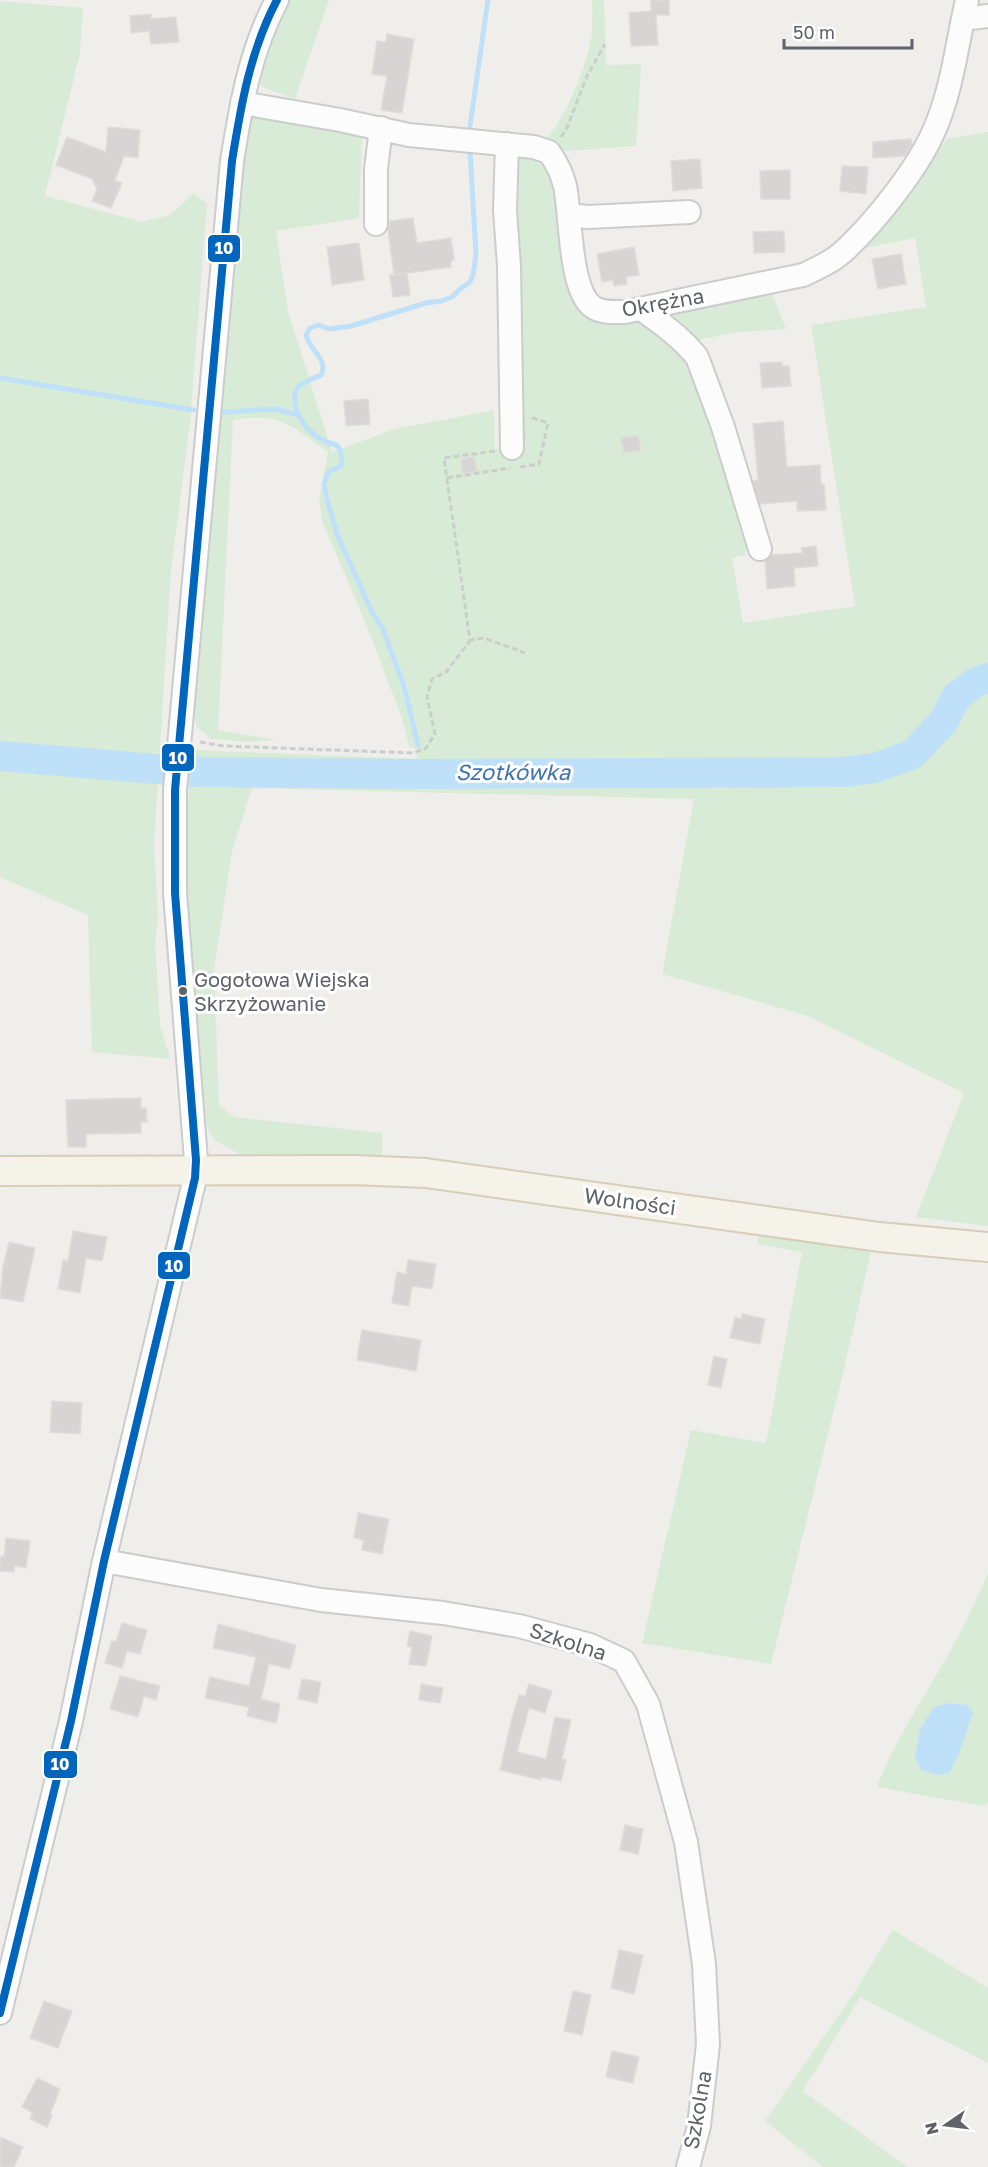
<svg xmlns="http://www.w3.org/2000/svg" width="988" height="2167" viewBox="0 0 988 2167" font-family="'Golos Text',sans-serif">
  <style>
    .green { fill: #d8ebd6 }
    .water { fill: #bfe0f9 }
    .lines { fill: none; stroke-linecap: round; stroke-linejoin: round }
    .stream { stroke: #bfe0f9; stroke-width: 5 }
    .river { stroke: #bfe0f9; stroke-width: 30 }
    .building { fill: #d6d5d3; stroke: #deddd9; stroke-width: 1.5 }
    .minor-casing { stroke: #cbcccc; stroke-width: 26 }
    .major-casing { stroke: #d7ceb8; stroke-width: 32 }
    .path { stroke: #cacfcc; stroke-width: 3; stroke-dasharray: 6 3; stroke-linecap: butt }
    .minor { stroke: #fdfcfc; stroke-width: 22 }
    .major { stroke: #f4f2e9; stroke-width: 28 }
    .bus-1-casing { stroke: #fff; stroke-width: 12 }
    .bus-1 { stroke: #0065bd; stroke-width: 8 }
    .bus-dot { fill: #5f6368; stroke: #fff; stroke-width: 2 }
    .labels { text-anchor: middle; stroke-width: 6; stroke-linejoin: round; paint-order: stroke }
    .bus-label { font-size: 20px; fill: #5f6368; stroke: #fff; text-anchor: start }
    .street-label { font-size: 21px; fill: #5f6368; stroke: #fff }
    .water-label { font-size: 22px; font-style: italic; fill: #4174aa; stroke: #fff }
    .line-badge { stroke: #fff; stroke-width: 2 }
    .badge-label { font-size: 16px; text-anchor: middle; font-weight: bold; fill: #fff }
  </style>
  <rect width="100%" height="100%" fill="#efeeea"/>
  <path class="green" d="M289,0H329L295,99L260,86L274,26Z
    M592,0H604L606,65L641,64L636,146L565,151L545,140C566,119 588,63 592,33C593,22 592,11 592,0Z
    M0,1L83,8L80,53L45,196L142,222L170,215L194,193L207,204L190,423L171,570L154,845L158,918L155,945L160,1026L170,1059L92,1052L88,915L0,877Z
    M253,111L362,132L359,218L276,231L288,311L332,452L395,429L494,410L495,449L521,444L514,154L546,157L596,317L772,293L786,329L738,332L697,340L660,314L642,324L678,345L695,370L749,534L745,555L732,558L743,623L855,606L811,325L926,307L915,238L855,250L947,139L988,132V1226L916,1217L964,1093L808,1016L662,974L694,799L252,788L232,852L214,970L219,1105L234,1117L382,1133V1157L241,1155L214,1140L207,1126L199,1065L183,846L193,750L417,759V749L409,746L402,718L365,621L322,521L319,500L328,452C294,426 278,412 233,420L218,730L277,740L249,742L211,739L196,726L193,701L245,143Z
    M760,1233L871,1252L844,1369L771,1664L642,1643L691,1430L766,1443L802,1252L757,1244Z
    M988,1573V1802L983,1806L877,1787C894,1741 921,1703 945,1660C962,1632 975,1602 988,1573Z
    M893,1930L988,1988V2063L860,1997L803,2091L907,2167H823L765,2121L850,1999Z"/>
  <path class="water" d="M950,1703L967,1705L973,1712L958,1757L949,1773L938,1775L921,1770L915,1757L920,1729L934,1707Z"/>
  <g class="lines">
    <path class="stream" d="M469,133L488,0
      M0,378L194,410
      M224,412L275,409L298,415
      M418,745L404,686L383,629L371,610L337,534L327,499L324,484L327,475L330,471L341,466C342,460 343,453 339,448C336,443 331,444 326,442C310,433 301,425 296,407C290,384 304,383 321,375C329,359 309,350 306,335L310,328L319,325L329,329L351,326L426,303L441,301L452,297L460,289L470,282L473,275L476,255L470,150
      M423,769L424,774"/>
    <path class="river" d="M0,756L191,772L424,774L843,772L875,768L913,754L944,721L956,697L976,682L988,678"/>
  </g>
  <path class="building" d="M651,0H669V15H656L658,45L631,46L629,13L651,11Z
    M151,14V19L176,17L179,42L151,44L149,31L131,33L130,16Z
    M387,34L414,39L402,113L381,110L387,76L372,74L377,41L386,42Z
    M108,127L140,130L138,158L124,156L115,180L122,183L111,208L92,201L97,189L92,179L56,165L67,137L106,152Z
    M911,139L912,145L905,156L873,158V142Z
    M700,159L702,188L673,191L671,161Z
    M842,166L868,167L866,194L840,191Z
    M790,170V199H761L760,171Z
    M413,218L417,243L451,238L454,260L451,261V267L394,275L388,229L390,221Z
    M784,231L785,252L754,253L753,232Z
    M359,243L364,280L332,285L327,247Z
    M634,247L639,275L626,277L627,284L614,286L613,280L602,282L597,254Z
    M901,254L906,284L878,289L872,259Z
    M407,273L410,295L393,297L390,275Z
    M782,362V366H789L791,386L762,388L760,363Z
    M368,399L370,424L346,426L344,401Z
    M783,421L787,467L820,465L821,484H824L826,510L797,511V501L760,504L753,481L758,480L753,424Z
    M638,435L641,450L624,453L621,438Z
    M474,457L477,471L463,474L461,459Z
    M816,546L818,566L794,568L795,586L767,589L765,561L771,555L802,553V548Z
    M141,1098V1108H146L147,1122H141V1133L86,1134V1147H68L66,1100Z
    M73,1231L107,1237L102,1261L86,1258L80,1293L58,1289L63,1260L68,1261Z
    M9,1242L35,1248L23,1302L0,1298L3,1267Z
    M408,1260L436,1264L432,1289L412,1286L409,1306L392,1303L397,1272L406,1274Z
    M742,1314L765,1319L760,1344L730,1338L735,1317L742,1319Z
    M362,1330L421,1340L416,1371L357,1360Z
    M714,1356L727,1359L721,1388L708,1385Z
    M52,1401L82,1403L80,1434L50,1432Z
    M358,1513L389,1519L382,1554L362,1550L364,1540L354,1538Z
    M6,1538L30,1541L26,1568L14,1566V1572L0,1571V1556L4,1557Z
    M122,1623L147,1630L140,1654L127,1651L122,1668L105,1663L112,1641L116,1642Z
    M218,1624L296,1645L290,1669L269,1664L261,1699L280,1704L276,1723L247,1716L249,1707L205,1698L210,1677L249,1686L256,1657L213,1648Z
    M410,1631L432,1636L426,1666L409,1664L412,1647L407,1646Z
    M120,1676L160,1686L156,1700L144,1696L138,1717L110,1709Z
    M302,1679L321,1682L317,1703L298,1699Z
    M421,1684L443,1688L440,1703L419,1700Z
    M529,1684L552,1691L545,1713L529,1708L517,1752L546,1759L555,1717L571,1720L562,1759L566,1760L561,1781L541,1777V1780L500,1770L511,1722L519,1695L525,1696Z
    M625,1825L643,1829L638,1854L620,1850Z
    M619,1950L643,1955L634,1994L611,1988Z
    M573,1991L591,1995L582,2035L564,2031Z
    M44,2001L72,2011L58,2048L30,2038Z
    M612,2051L639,2057L633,2083L606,2077Z
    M37,2078L60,2089L50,2114L52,2116L47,2127L30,2119L33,2113L22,2107Z
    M0,2137L23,2147L14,2167H0Z"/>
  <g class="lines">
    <defs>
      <path id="minor" d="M963,19L988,16
        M242,103L340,120L409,135L534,147L549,152C556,162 562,173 565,186C571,213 569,291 593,307C601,313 615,312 625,312L803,275C818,268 834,261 846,249C875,222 917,169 933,133C952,92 957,43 967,0
        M507,144L505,210L509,266L512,448
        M569,215L588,217L689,212
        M376,224V169L381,128
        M641,309C661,323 682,338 697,357L723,427L760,549
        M104,1561L321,1600L443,1613L519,1626L590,1645L624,1661L648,1704L686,1842L704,1964L708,2044L699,2126L688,2167
        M0,2013L71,1721L104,1561L195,1178L196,1160L175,893V790L232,161C241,105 250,51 277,0"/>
      <path id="major" d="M0,1171L353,1170L426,1173L879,1237L988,1247"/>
    </defs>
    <use href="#minor" class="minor-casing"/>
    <use href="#major" class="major-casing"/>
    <path class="path" d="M561,137L566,130L587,76L605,44
      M495,451L444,458L470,640L484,638L525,653
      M520,467L539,464L548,423L530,417
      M447,478L510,468
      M200,742L224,746L413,753L426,748L435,734L427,697L432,679L446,672L470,641"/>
    <use href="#minor" class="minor"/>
    <use href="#major" class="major"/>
    <defs>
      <path id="bus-1" d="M0,2013L71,1721L104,1561L195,1178L196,1160L175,893V790L232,161C241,105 250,51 277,0"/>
    </defs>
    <use href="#bus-1" class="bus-1-casing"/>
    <use href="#bus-1" class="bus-1"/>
  </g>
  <circle class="bus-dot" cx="183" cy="991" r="5"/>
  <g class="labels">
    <g class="bus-label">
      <text x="194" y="987">Gogołowa Wiejska<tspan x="194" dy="24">Skrzyżowanie</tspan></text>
    </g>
    <g class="street-label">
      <text transform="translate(663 303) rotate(-10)" y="7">Okrężna</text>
      <text transform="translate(630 1202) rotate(8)" y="7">Wolności</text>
      <text transform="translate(568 1642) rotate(18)" y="7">Szkolna</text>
      <text transform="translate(698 2110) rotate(-80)" y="7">Szkolna</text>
    </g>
    <g class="water-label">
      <text x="513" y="780">Szotkówka</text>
    </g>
  </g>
  <g class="line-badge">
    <rect x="207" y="234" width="34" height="29" rx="6" fill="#0065bd"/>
    <rect x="161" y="743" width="34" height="29" rx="6" fill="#0065bd"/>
    <rect x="157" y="1251" width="34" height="29" rx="6" fill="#0065bd"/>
    <rect x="43" y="1750" width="35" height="29" rx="6" fill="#0065bd"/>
  </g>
  <g class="badge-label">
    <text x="224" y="254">10</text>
    <text x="178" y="764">10</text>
    <text x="174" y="1272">10</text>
    <text x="60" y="1770">10</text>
  </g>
  <g transform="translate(946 2125) rotate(256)" stroke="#ffffff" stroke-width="4.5" paint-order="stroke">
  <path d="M0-4.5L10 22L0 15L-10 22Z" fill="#5f6368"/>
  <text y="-9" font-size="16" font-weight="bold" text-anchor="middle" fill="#5f6368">N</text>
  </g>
  <path d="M784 39v9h128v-9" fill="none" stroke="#5f6368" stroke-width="3"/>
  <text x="793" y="39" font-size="18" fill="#5f6368" stroke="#ffffff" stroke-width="4.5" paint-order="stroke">50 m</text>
</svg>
